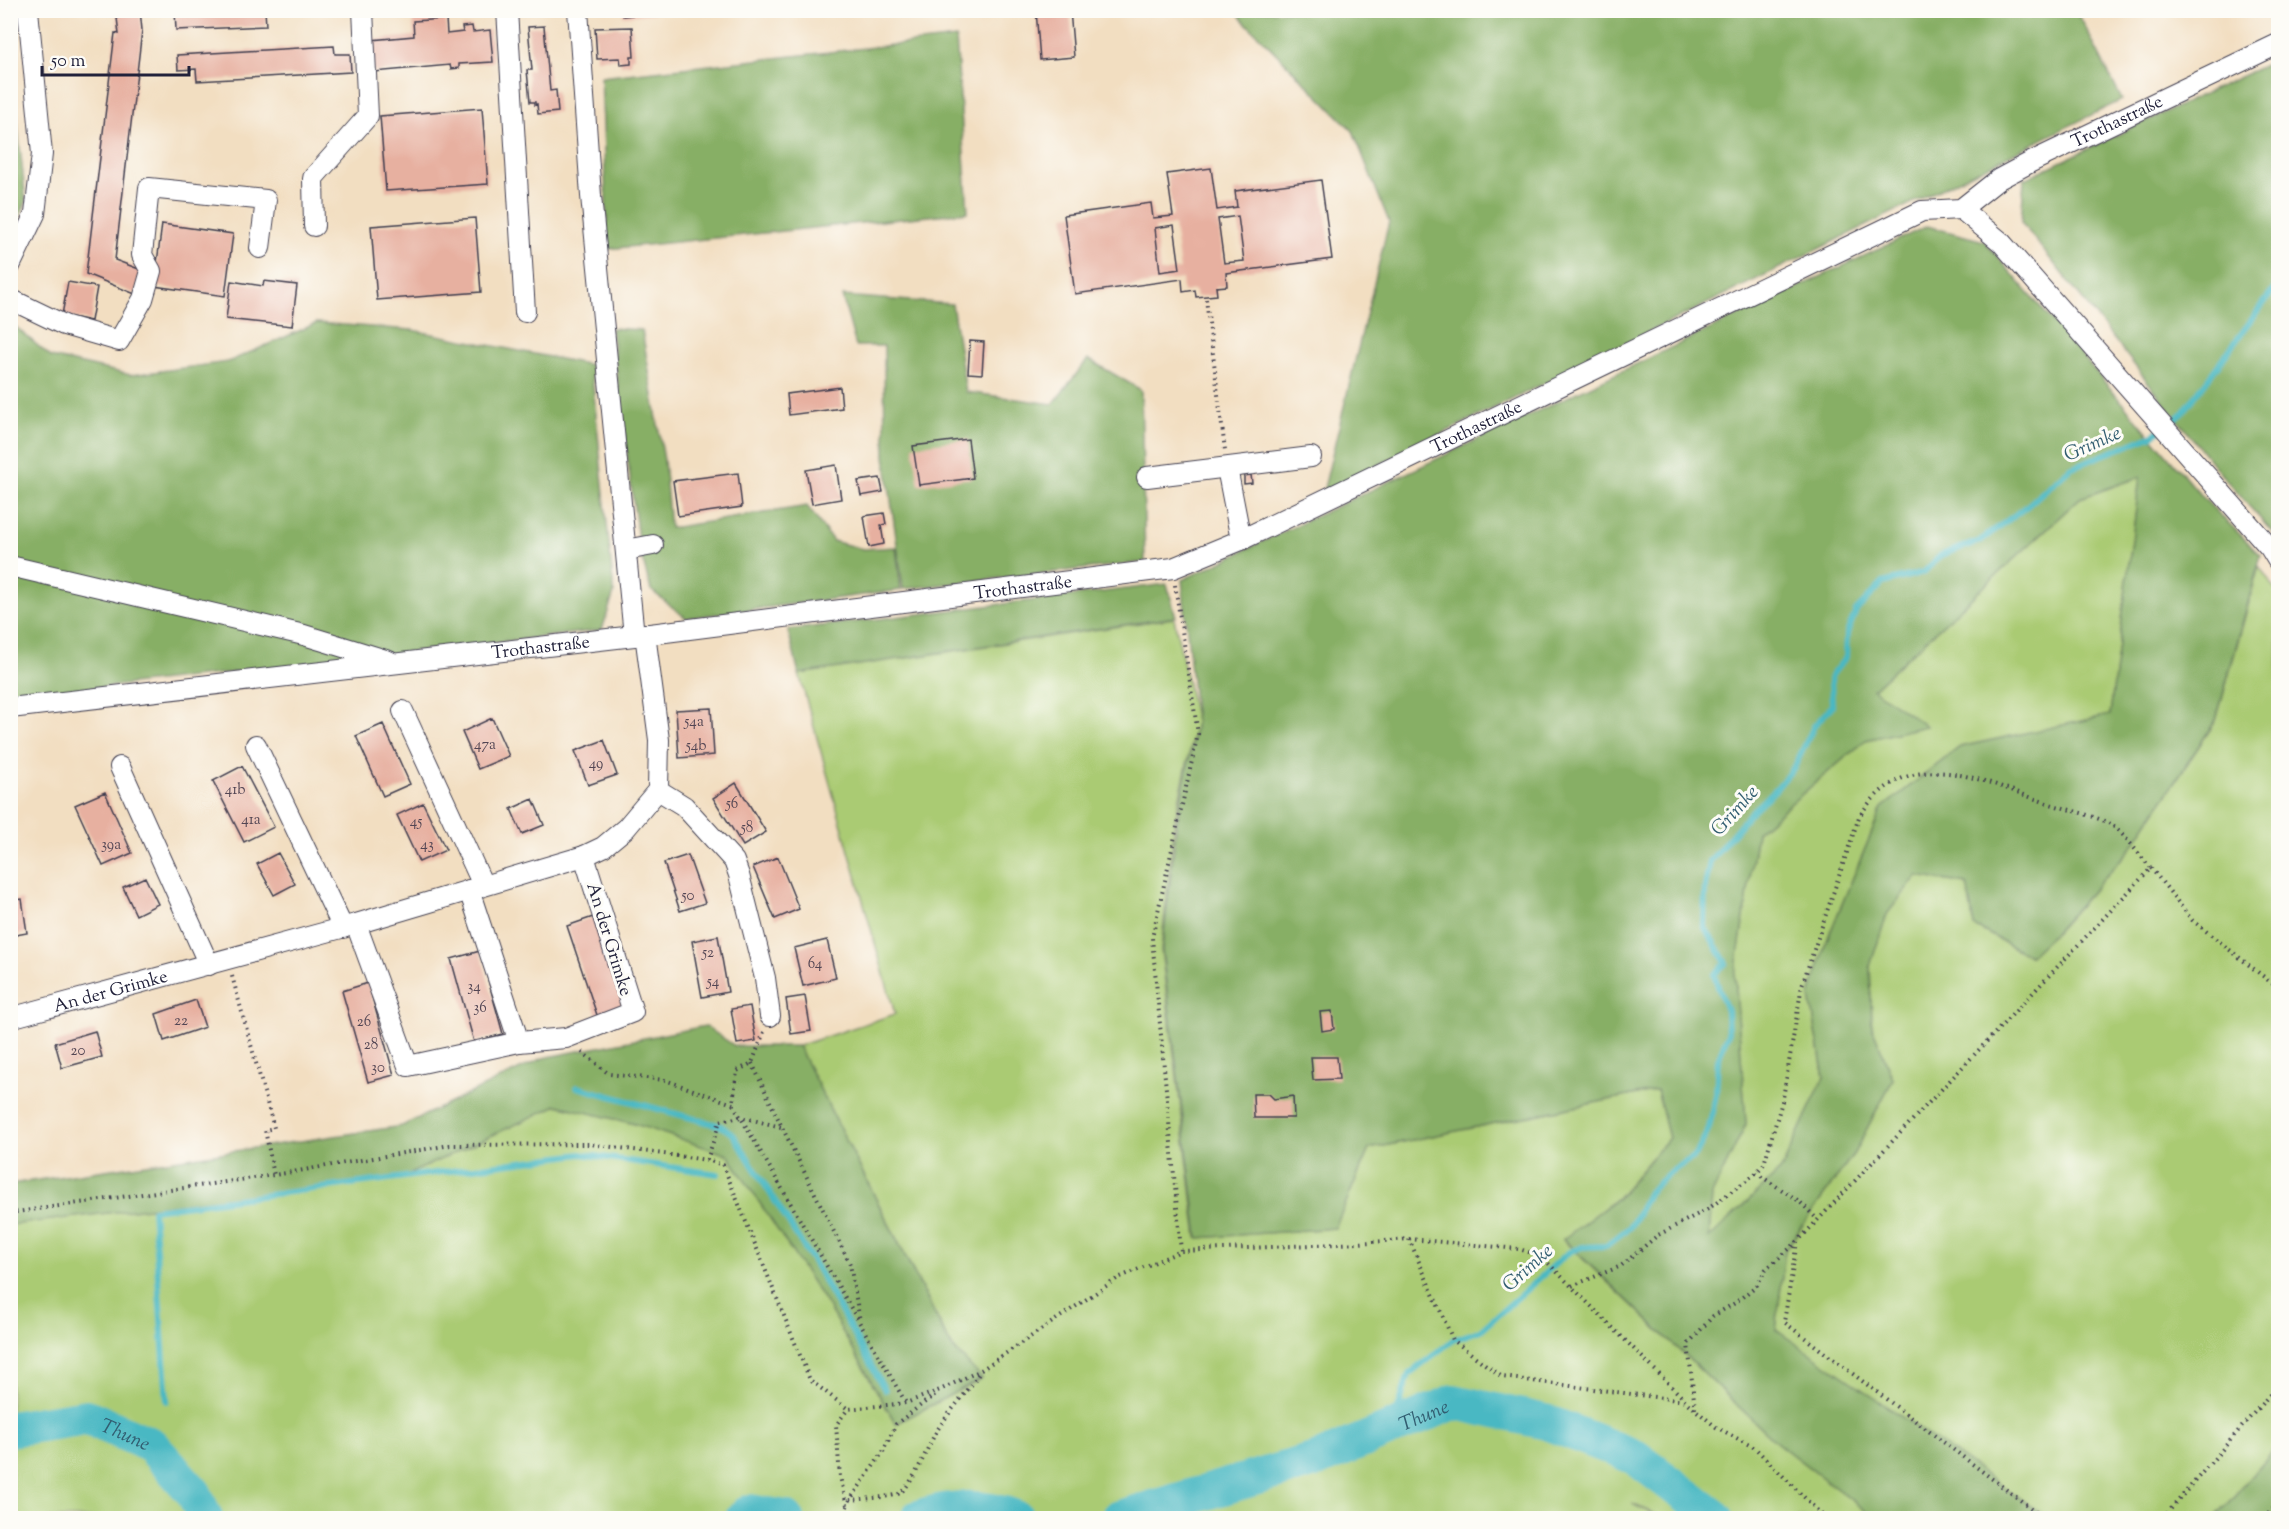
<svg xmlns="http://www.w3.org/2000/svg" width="2289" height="1529" viewBox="0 0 2289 1529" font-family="'Sorts Mill Goudy',serif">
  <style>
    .green { fill: #aacb73; stroke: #667657; stroke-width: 1.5 }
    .forest { fill: #87af65; stroke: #546850; stroke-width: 1.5; fill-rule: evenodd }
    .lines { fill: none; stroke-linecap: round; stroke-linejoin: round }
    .stream { stroke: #4ab8c3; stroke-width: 6 }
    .river { stroke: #4ab8c3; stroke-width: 36 }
    .building { fill: #e7b0a0; fill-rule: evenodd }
    .minor-casing { stroke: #413e4f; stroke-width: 22 }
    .path { stroke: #413e4f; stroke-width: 4; stroke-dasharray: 1.5 4.5; stroke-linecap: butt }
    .minor { stroke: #fff; stroke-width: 20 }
    .labels { text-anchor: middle; stroke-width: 6; stroke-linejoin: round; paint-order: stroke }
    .number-label { font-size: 15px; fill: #534654 }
    .street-label { font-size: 18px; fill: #22223b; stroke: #fdfcf7 }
    .water-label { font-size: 20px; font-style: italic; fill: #325e71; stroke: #fdfcf7 }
  </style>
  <rect width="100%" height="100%" fill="#fdfcf7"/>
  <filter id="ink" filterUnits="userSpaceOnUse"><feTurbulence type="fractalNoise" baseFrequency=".0167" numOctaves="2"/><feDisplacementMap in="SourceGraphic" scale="12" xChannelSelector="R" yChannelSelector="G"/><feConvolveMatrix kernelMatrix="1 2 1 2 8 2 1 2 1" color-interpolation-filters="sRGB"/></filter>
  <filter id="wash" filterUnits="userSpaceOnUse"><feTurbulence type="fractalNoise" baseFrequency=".008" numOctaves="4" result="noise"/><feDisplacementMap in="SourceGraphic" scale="24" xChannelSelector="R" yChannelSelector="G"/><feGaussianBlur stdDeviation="1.35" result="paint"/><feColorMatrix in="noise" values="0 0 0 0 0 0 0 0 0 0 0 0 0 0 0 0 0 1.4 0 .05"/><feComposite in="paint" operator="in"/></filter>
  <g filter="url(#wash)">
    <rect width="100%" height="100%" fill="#f2dec1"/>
    <path class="green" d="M2140,477L2110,715L1960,747L1882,808L1825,945L1810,996L1824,1077L1781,1170L1709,1239L1712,1194L1746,1124L1735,975L1757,832L1866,740L1925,726L1873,689L2080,498Z
      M2259,566L2278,593V1445L2215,1518H2048L1776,1330L1785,1250L1854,1153L1893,1079L1872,1027L1870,965L1887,914L1917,876L1967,884L1974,926L2029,956L2056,932L2130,849L2216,721Z
      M1174,618L1196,722L1175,819L1161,950L1197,1238L1335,1228L1369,1149L1657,1090L1669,1138L1617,1198L1563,1240L1776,1442L1875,1518H1664L1632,1504L1661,1518H11L10,1225L405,1176L557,1105L635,1124L728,1154L826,1303L896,1424L981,1379L951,1345L798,1046L895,1014L799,674Z"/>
    <path class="forest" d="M1238,11H2077L2122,100L1323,492L1389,222L1353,131L1241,18Z
      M956,38L968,212L608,249L601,77Z
      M10,57L26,202L11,237H10Z
      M2278,59V539L2220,473L2021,222L2024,179Z
      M1927,226L1984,241L2208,503L2261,555L2216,720L2130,849L2056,931L2030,956L1974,926L1967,884L1917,876L1887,914L1870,966L1872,1027L1893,1079L1854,1153L1785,1250L1776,1330L2048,1518H1875L1776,1442L1563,1239L1618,1198L1669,1138L1657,1090L1369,1149L1335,1228L1198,1238L1162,950L1177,820L1196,722L1182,580ZM2140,477L2110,715L1960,747L1882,808L1825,945L1810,996L1824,1077L1781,1170L1709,1238L1712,1194L1746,1124L1735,975L1757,832L1866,740L1926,726L1873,689L2080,498Z
      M842,296L952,304L966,392L1053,404L1088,359L1141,390L1145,562L903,589L885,456L884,346H856Z
      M10,322L51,357L131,375L228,362L317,323L412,330L591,365L614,593L602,630L11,698Z
      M611,328L642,330L664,460L670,528L807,506L833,541L863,549L896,547L901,590L686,618L651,590L639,547Z
      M1167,584L1176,617L799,674L788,630Z
      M705,1026L735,1046H798L951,1346L982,1378L896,1424L826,1303L728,1155L635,1124L557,1105L405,1176L11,1225V1184L402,1126L543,1058Z
      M2278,1445V1518H2215Z"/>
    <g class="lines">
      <path class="stream" d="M577,1087L721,1126L733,1134L815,1265L885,1390
        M167,1401L153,1210L581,1154L718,1174
        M1391,1431L1409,1374L1453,1340L1481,1330L1569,1252L1582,1247L1606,1246L1631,1226L1649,1192L1668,1174L1696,1155L1709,1128L1716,1094L1718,1059L1728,1034L1727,1011L1714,975L1726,963L1704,926L1705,887L1710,861L1750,813L1775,790L1795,766L1814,726L1832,706L1831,676L1846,657L1847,633L1856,611L1883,583L1924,572L1941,555L1980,541L2027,506L2070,468L2151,436L2182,414L2278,284"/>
      <g class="river">
        <path id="s1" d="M10,1429L87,1417L151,1445L194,1493L205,1518"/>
        <path d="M743,1518L750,1512L786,1518"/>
        <path d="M918,1518C951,1506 983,1505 1016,1518"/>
        <path id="s2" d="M1119,1518L1319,1459L1454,1402L1546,1422L1635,1457L1716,1518"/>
      </g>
    </g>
    <g id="blocks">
      <path class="building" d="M116,10H140L142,30L115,260L144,271L135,294L86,274L115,33L119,34Z
        M175,10H265L266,26L176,30Z
        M623,10H666V12L623,16Z
        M1036,10H1070L1074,57L1040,60Z
        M446,19L447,34L463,32L462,27L472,26L473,32L490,30L493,62L459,64V68L451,69L450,65L374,72L371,40L414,36L413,21Z
        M544,26L550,91L556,90L558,112L538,114L537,104L535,105V102H530L527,70H532L528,27Z
        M632,27L634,57H631V64L621,65L620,58L597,59L595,28Z
        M334,46L335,54H350L351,72L197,81L196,69L178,70L177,55Z
        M482,108L488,184L386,191L380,116Z
        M1211,168L1217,210L1237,207L1235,191L1321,180L1332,259L1226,273L1227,286L1216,287L1217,295L1196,297L1195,290L1183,292L1182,279L1075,294L1064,215L1151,203L1153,218L1173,216L1167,174ZM1238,216L1244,261L1224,263L1218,219ZM1174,225L1180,269L1160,272L1155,228Z
        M475,218L481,292L377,300L371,226Z
        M162,224L233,234L225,296L154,286Z
        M231,281L263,286L264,281L297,285L292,326L226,319Z
        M68,282L97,287L91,321L62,315Z
        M970,341L984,342L982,374L968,373Z
        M840,387L842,408L789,415L787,394Z
        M968,439L973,478L919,485L913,446Z
        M836,465L841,499L812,504L806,470Z
        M738,473L742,507L678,516L673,481Z
        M1251,475L1252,483L1244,484V476Z
        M880,478L883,492L861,496L858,481Z
        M884,513L886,524L881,525L884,544L869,547L864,516Z
        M711,708L714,755L679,758L676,710Z
        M492,718L509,756L478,769L462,732Z
        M383,724L410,784L383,796L356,736Z
        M604,740L617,775L588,785L575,751Z
        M242,766L274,827L244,842L213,781Z
        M736,783L766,832L743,846L713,798Z
        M105,792L132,853L103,866L75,805Z
        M533,799L544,825L522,834L511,809Z
        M423,803L446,850L419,862L397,815Z
        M278,853L295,884L274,895L257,864Z
        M688,855L705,903L680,911L664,863Z
        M778,857L799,909L775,919L753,867Z
        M145,877L158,904L136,915L123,887Z
        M22,899L27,933L10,936V901Z
        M593,917L624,1009L598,1018L567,926Z
        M718,936L728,992L702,997L692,941Z
        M827,940L836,978L803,986L794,948Z
        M480,951L503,1034L474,1042L451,959Z
        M368,983L394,1075L368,1082L342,991Z
        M805,996L811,1031L791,1034L786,999Z
        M196,1000L205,1027L164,1041L156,1014Z
        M750,1006L756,1041L737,1044L731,1009Z
        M1332,1011L1334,1029L1322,1031L1320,1012Z
        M95,1031L102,1057L62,1068L55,1043Z
        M1311,1057H1337L1339,1079L1313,1080Z
        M1253,1094H1269L1274,1099L1293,1096L1294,1118H1254Z"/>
    </g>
  </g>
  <g filter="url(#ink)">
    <use href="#blocks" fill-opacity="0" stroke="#413e4f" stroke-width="1.5"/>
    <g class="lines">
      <defs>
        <g id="minor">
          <path d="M507,10L525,312"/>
          <path d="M578,10L591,196L634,636"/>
          <path d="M1961,209L2001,242L2270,548L2278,561"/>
          <path d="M314,226L313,178L368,116L363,10"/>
          <path d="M10,266L35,214L42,154L28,10"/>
          <path d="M10,299L64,325L119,341L143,299L151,271L142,255L149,188L266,200L260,248"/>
          <path d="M1227,468L1241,540"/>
          <path d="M1147,477L1311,457"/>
          <path d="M626,550L653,545"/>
          <path d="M10,566L304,635L389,661"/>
          <path id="s3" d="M10,708L634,636L1173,568L1241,540L1922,211L1961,209L1999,179L2031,162L2278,44"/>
          <path d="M403,711L483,885"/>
          <path d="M256,745L343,928"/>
          <path d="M120,767L209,965"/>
          <path d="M658,790L684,806L734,861L739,875L765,978L770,1016"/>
          <path d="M469,890L519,1042"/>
          <path d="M356,924L408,1066L519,1042L566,1038L633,1012L584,856"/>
          <path id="s4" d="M10,1018L356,924L584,856L603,847L626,828L658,790L659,740L645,634"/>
        </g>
      </defs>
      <use href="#minor" class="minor-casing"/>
      <path class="path" d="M1206,299L1225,450
        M1175,585L1198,734L1152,938L1181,1251
        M2151,868L2192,920L2278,988
        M232,976L274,1128L265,1130L274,1175
        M764,1032L752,1063L737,1071L733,1104L906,1403
        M582,1052L609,1074L665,1080L733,1104
        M752,1063L782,1127L850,1264L860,1321
        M707,1160L720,1121L741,1117L781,1127
        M1756,1173L1799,1201L1817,1219
        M10,1213L274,1175L450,1145L591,1144L707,1160L723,1165L810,1380L848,1409L906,1403L940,1390L981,1370L1118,1278L1181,1251L1359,1243L1409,1239L1453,1340L1502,1377L1685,1401L1716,1427L1755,1448L1825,1518
        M1409,1239L1519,1249L1541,1256L1685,1400
        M1572,1286L1621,1266L1658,1235L1708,1209L1756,1173L1764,1164L1783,1098L1802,985L1859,817C1907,742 1978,779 2044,802C2061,808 2097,816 2110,824C2126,835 2138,854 2151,868L1797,1242L1784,1322L2044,1518
        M1695,1409L1688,1344L1713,1316L1735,1303L1757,1285L1766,1269L1796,1243
        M850,1500C860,1499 895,1497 900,1493C916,1481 927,1446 938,1429C951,1409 968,1392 980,1372
        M847,1505L840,1477L836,1425L848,1409
        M842,1518L850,1500L883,1452L896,1424L937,1393
        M2163,1518L2278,1385
        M2264,1518L2278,1504"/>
      <use href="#minor" class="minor"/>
    </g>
  </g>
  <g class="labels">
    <g class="number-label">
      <text x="694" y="726">54a</text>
      <text x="485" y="749">47a</text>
      <text x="696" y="750">54b</text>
      <text x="596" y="768">49</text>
      <text x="235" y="794">41b</text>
      <text x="732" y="808">56</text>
      <text x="251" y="824">41a</text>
      <text x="416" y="826">45</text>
      <text x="747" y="832">58</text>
      <text x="111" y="849">39a</text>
      <text x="427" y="849">43</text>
      <text x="688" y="900">50</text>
      <text x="708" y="957">52</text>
      <text x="815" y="968">64</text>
      <text x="713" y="986">54</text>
      <text x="474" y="991">34</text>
      <text x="480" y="1012">36</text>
      <text x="181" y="1025">22</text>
      <text x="364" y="1026">26</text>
      <text x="371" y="1049">28</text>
      <text x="78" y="1055">20</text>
      <text x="378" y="1072">30</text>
    </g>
    <g class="street-label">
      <text dy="6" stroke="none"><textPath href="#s3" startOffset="2220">Trothastraße</textPath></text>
      <text dy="6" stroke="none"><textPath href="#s3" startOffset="1506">Trothastraße</textPath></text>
      <text dy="6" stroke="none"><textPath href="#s3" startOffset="1020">Trothastraße</textPath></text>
      <text dy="6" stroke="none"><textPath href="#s3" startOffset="534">Trothastraße</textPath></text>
      <text transform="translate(610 939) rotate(73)" y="6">An der Grimke</text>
      <text dy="6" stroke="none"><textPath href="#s4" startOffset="104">An der Grimke</textPath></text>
    </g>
    <g class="water-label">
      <text transform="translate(2092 443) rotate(-24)" y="7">Grimke</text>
      <text transform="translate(1734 810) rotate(-48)" y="7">Grimke</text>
      <text transform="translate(1527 1267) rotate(-42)" y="7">Grimke</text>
      <text dy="7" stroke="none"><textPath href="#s2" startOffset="322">Thune</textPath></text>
      <text dy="7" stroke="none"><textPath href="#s1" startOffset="120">Thune</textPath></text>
    </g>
  </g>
  <rect width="2289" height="1529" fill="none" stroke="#fdfcf7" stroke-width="36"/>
  <path d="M42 66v9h147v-9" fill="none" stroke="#22223b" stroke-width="3"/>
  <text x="51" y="66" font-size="18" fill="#22223b" stroke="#fdfcf7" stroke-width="4.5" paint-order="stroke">50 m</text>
</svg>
